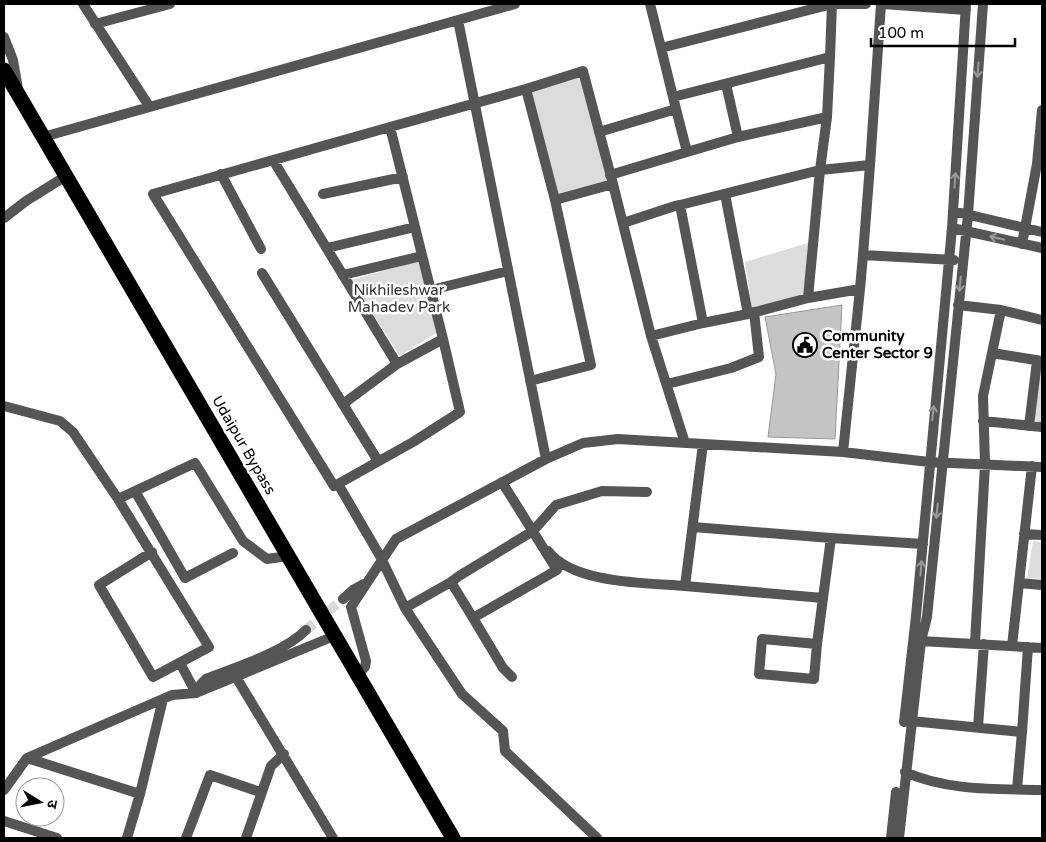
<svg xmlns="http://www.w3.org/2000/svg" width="1046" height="842" viewBox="0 0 1046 842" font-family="'Varela Round','Noto Sans Devanagari',sans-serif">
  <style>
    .green { fill: #dcdcdc }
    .building { fill: #c4c4c4; stroke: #999 }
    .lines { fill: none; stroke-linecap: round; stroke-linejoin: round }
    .minor-tunnel { stroke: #d9d9d9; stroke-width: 10; stroke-dasharray: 10 5; stroke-linecap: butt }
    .minor { stroke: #555; stroke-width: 10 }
    .highway { stroke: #000; stroke-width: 15 }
    .oneway { stroke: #999 }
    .labels { text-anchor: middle; stroke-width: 5; stroke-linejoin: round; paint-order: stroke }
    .park-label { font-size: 15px; fill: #333; stroke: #fff }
    .poi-label { font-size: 15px; font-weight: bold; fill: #000; stroke: #fff; text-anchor: start }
    .street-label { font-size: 15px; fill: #000; stroke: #fff }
  </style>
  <rect width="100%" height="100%" fill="#fff"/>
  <path class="green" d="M584,76L610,185L557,196L530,92Z
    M808,243L805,294L752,308L745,262Z
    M422,260L436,333L400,356L351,280Z
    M1040,367L1042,368V426L1031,425Z
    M1033,541L1042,542V579L1027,578Z"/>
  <path class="building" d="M842,305L835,439L768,437L776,374L765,317Z"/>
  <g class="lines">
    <path class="minor-tunnel" d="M306,630L343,599"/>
    <path class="minor" d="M83,4L149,106
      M650,4L661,48
      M832,4H866
      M883,4L966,10
      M458,20L546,459
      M95,24L170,4
      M4,37L13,60L18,89
      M726,84L738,137L827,117L830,57
      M673,97L830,57L832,4L661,48L676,109
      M827,117L820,170L870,165L863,255
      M390,127L526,89
      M599,132L676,109L687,152L610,175
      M43,137L515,4
      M687,152L738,137
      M273,160L397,364
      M870,165L881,4
      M221,174L261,249
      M323,194L403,177
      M555,200L526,89L583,71L613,184
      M953,211L1042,232
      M4,218L26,201L66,176
      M623,223L675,206L680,205L820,170L808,298L748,314L725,194
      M952,228L1042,248
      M1022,244L1037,164L1042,110
      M327,248L415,227
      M262,273L378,461
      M343,275L422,256
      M860,289L863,255L954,260
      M431,290L508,271
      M808,298L860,289L843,452
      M958,305L1001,310
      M703,323L748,314
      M651,336L703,323L680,205
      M992,353L1042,361
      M530,381L591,365L555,200L613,184L651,336L685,443
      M667,384L731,368L759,357L754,312
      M4,406L60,421L73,432L118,499L195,463L243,541L267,559L288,556
      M983,421L1042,427
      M1029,426L1037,361
      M502,482L557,570L473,618L451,582L459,576L533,531L556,505L602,491L647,492
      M338,484L334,486L153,194L390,127L443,339L397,364L343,404
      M135,491L185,578L233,553
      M118,499L209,647L153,677L99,585L152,552
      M1024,534L1042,535
      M831,538L923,544
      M548,551C573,584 647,583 685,586L703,444
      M451,582L405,608L462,694L503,731L505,751L597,838
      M1019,583L1042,585
      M685,586L823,598L831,538L693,527
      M343,599L353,590L364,584
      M405,608L380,556L338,484L413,442L460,412L443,339
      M473,618L503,668L512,677
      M921,641L1042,648
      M975,643L985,465L983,396L1001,310L1042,320
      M817,644L814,679L759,674L762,639L817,644L823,598
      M1012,646L1032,466
      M180,663L196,693
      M358,674L365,667L366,661L351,607L396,539L546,459L583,443L618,439L843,452L929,462L1042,467
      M236,677L333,838
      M203,690L201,684L206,679C236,667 283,653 306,630
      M911,721L1022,732L1028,647
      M904,722L916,616L952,228L966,4
      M978,727L984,644
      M27,758L140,794
      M905,772C947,791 997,789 1042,790
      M1017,789L1022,732
      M4,790L27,758L172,695L196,693L334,636
      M4,821L57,838
      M127,838L140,794L163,699
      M186,838L210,775L260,792
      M246,838L271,766L284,754
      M891,838L896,792
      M899,838L921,641L927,617L968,215L983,4"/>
    <path class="highway" d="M4,70L453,838"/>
  </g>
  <defs><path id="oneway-shaft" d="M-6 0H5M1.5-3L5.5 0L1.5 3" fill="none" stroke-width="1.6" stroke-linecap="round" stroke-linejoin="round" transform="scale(1.25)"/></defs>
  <g class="oneway">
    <use href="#oneway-shaft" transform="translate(978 70) rotate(94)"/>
    <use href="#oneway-shaft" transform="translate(955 180) rotate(-86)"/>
    <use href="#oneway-shaft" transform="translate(997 238) rotate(-167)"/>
    <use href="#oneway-shaft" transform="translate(960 284) rotate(96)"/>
    <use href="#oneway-shaft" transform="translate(933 413) rotate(-84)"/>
    <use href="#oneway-shaft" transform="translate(937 511) rotate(96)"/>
    <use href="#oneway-shaft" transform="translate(921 568) rotate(-85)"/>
  </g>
  <defs>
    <symbol id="civic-ring" viewBox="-11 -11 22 22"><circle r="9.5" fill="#fff" stroke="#000" stroke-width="1.5"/><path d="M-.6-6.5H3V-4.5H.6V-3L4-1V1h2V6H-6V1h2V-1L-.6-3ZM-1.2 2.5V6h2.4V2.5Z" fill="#000"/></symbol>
  </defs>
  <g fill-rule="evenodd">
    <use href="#civic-ring" x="791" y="331" width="28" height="28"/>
  </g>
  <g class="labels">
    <g class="park-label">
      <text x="399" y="295">Nikhileshwar<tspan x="399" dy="17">Mahadev Park</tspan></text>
    </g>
    <g class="poi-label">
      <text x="822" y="341">Community<tspan x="822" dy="17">Center Sector 9</tspan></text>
    </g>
    <g class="street-label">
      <text transform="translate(244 445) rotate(60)" y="5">Udaipur Bypass</text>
    </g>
  </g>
  <rect width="1046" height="842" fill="none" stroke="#000000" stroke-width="10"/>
  <g transform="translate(40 802) rotate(100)"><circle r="24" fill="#ffffff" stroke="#999999"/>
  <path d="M0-4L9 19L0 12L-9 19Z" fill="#000000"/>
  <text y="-8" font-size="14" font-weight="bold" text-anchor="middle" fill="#000000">उ</text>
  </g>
  <path d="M871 38v8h144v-8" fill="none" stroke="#000000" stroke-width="2.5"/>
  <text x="878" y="38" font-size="15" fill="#000000" stroke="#ffffff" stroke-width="4" paint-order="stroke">100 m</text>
</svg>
